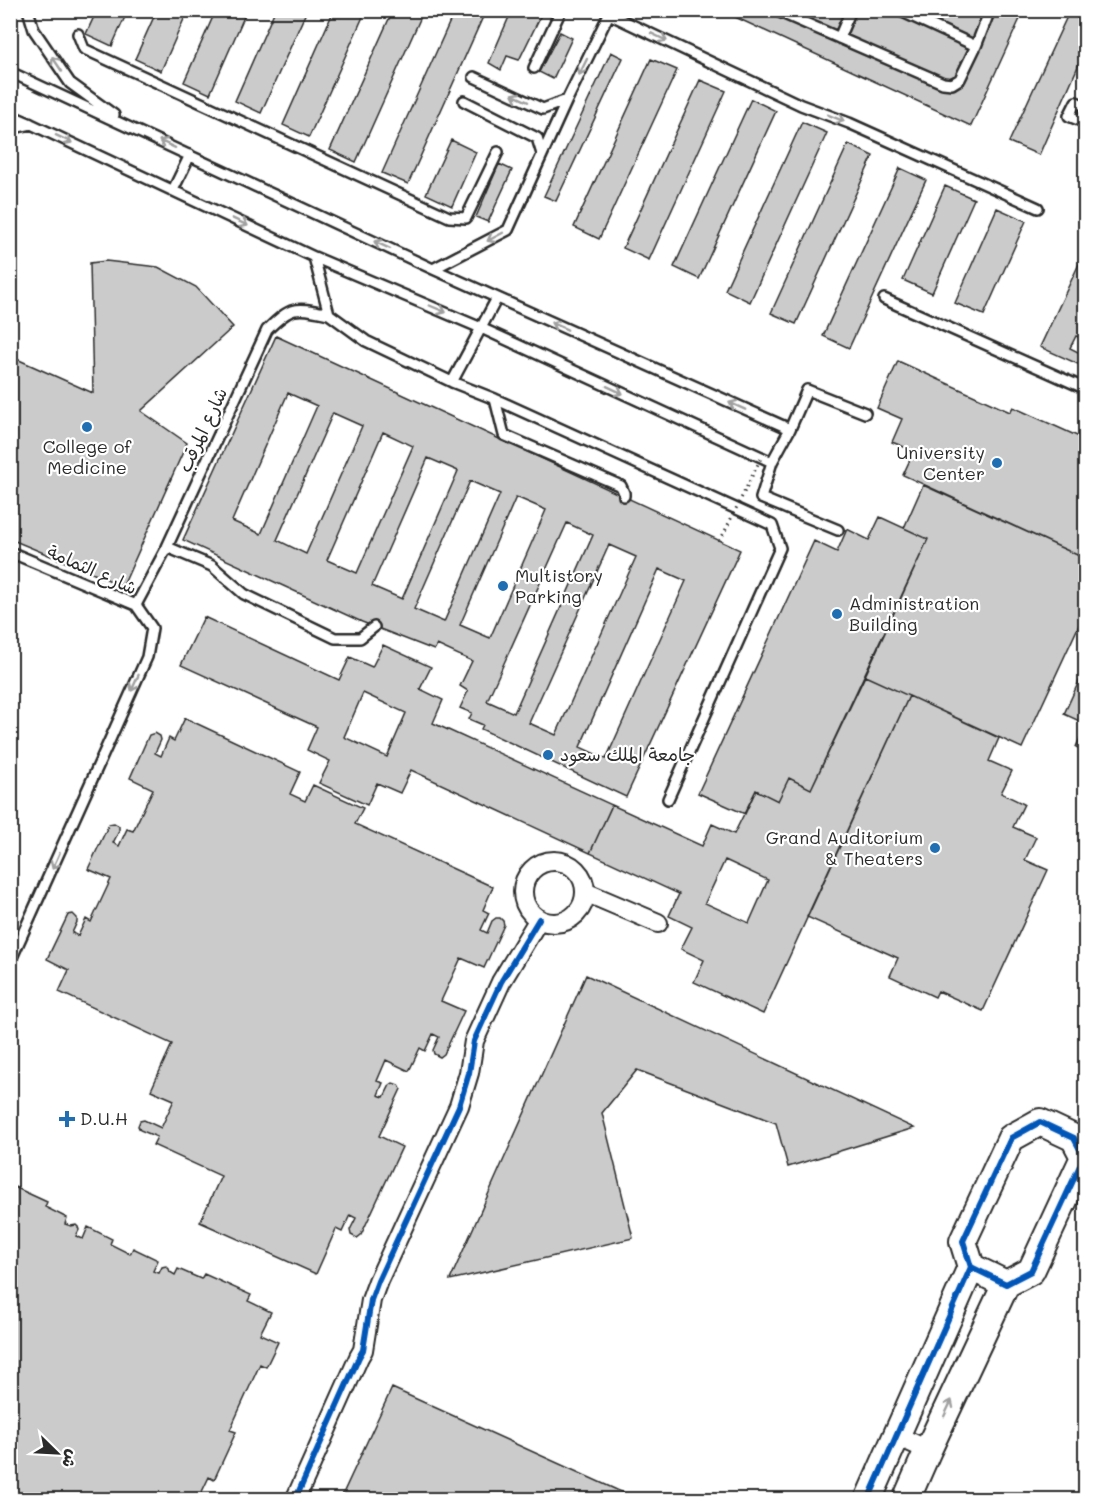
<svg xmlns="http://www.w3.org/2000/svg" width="1096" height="1510" viewBox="0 0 1096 1510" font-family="Mali,'Playpen Sans Arabic',sans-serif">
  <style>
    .building { fill: #cbcbcb; stroke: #2b2b2b; stroke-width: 1.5; fill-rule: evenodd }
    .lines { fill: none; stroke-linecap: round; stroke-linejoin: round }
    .lane-casing { stroke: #2b2b2b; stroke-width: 14 }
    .street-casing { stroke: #2b2b2b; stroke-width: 22 }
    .secondary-casing { stroke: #2b2b2b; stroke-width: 30 }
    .lane { stroke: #fff; stroke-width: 9 }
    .street { stroke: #fff; stroke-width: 18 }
    .secondary { stroke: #fff; stroke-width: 26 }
    .path-bridge { stroke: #2b2b2b; stroke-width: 3; stroke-dasharray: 1.5 4.5; stroke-linecap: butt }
    .cycleway-casing { stroke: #fff; stroke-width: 10 }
    .cycleway { stroke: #0057b8; stroke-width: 6 }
    .oneway { stroke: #a0a0a0 }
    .poi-dot { fill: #1f6fb2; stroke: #fff; stroke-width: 2 }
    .labels { text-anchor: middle; stroke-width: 4.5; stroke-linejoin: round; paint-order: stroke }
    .street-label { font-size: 18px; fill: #2b2b2b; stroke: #fff }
    .poi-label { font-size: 18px; fill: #2b2b2b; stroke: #fff; text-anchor: start }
  </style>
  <rect width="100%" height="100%" fill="#fff"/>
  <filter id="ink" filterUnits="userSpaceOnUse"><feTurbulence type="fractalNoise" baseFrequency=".0167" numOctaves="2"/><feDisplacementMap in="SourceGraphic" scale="12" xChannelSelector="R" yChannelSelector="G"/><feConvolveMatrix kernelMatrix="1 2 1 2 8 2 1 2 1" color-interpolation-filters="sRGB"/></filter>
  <g filter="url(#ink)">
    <path class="building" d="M97,10H128L112,46L86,34Z
      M157,10H188L161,71L135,59Z
      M216,10H247L210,94L184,82Z
      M275,10H307L261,113L235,101Z
      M334,10H366L309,137L283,125Z
      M393,10H424L356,162L330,150Z
      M455,10H486L408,184L382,173Z
      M512,10L543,11L519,60L507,56L501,70L489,63Z
      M720,10H1024L971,126Z
      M1070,10H1086V48L1039,155L1009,142Z
      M560,32L572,38L553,79L539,72Z
      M611,52L623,58L556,201L544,196Z
      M651,59L677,70L599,239L574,227Z
      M700,80L726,91L649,260L623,248Z
      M751,99L776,111L699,279L674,267Z
      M802,122L827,133L750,302L725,290Z
      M451,140L476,152L452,206L426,194Z
      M848,144L873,156L796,324L771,313Z
      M499,164L512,170L488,222L476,217Z
      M900,168L926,180L849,348L823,336Z
      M945,186L974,199L932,293L903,280Z
      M997,208L1026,221L984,315L955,303Z
      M1086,249V340L1076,336L1070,348L1086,356V363L1080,365L1040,347Z
      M106,261L158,267L196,287L233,327L141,411L187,443L123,586L10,539V356L93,393L90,263Z
      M276,336L740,550L626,797L481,729L483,725L469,719L472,713L460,708L468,691L460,686L472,661L437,645L434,650L362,622L183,540Z
      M898,361L1010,412L1013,407L1086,440V559L903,475L914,451L892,442L902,419L877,408Z
      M288,393L317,406L261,534L232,521Z
      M333,413L362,426L306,554L277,540Z
      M383,432L413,446L357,573L327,560Z
      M428,458L458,471L402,599L372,586Z
      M470,481L500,494L444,622L414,609Z
      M923,485L1086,559V610L1022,748L865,676L928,539L904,528Z
      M516,497L546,510L490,638L460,625Z
      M880,517L928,539L811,789L789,778L778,801L756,790L745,814L698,793L814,541L837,552L847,529L869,540Z
      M567,523L593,535L514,713L487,701Z
      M609,545L636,557L556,735L529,723Z
      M659,569L686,581L606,759L580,747Z
      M204,617L339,680L350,657L372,667L383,645L431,667L420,689L443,700L433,723L612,805L590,853L411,770L400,793L377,783L367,805L319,783L330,761L307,750L317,727L181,665ZM363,693L406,713L387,757L344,737Z
      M1086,666V724L1064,714Z
      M865,676L909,696L763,1014L694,982L704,960L681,949L692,927L669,916L679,894L590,853L612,805L702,846L712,824L734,834L756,790L778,801L789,778L811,789ZM725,860L768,880L749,923L705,903Z
      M909,696L999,738L989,761L1012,771L1001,793L1024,804L1013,827L1036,837L1025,860L1048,870L983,1011L938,991L935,997L890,976L898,958L807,917Z
      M185,718L300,772L290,794L305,801L313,785L363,808L355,824L493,887L483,910L489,913L481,930L487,933L492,921L496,918H500L503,921L504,925L484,968L461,958L441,1001L464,1011L444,1054L440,1057L434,1054L433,1050L439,1037L433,1034L425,1051L420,1048L409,1071L386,1060L377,1081L383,1083L378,1095L384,1097L390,1085L393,1083L399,1085L401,1089L379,1136L402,1147L361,1235L357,1238L351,1235L350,1230L356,1218L350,1215L342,1232L336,1229L316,1274L200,1222L221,1176L153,1145L157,1137L140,1130L138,1126L140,1121L144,1120L161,1128L174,1100L151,1090L172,1044L59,992L69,970L47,959L68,915L73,914L77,918V922L72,933L78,936L86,919L91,922L111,879L88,869L109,824L114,823L119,826V831L113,843L119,846L127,829L133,831L153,789L130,778L149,735L155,733L160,736L161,740L155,753L161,756L169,738L174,741Z
      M1086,725V752L1076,747Z
      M586,975L914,1128L788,1167L776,1123L637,1070L602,1113L633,1238L450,1280Z
      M10,1185L47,1202L45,1207L67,1218L65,1224L71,1226L76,1225L78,1227L79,1230L76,1236L83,1239L88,1227L112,1239L110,1244L130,1254L133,1248L158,1260L153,1271L159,1273L162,1267L166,1266L169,1269L170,1272L175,1275L178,1269L201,1279L204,1274L251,1295L248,1301L271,1312L260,1334L278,1342L266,1367L260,1364L230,1430L236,1432L214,1480L209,1477L198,1500H10Z
      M392,1388L639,1500H340Z"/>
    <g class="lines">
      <defs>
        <path id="lane" d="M28,10L34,30L70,83L114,115
          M610,10L609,14L801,105L849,123L1038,208
          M775,10L943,83L952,84L960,79L976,46L990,10
          M898,10L976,46
          M78,34L84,49L449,217L466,218L498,152
          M839,38L851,10
          M534,68L561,10
          M10,72L433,269L790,429
          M474,77L543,109L567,100
          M464,101L537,138L542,154
          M1086,106L1076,102L1069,116L1086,123
          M10,115L31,124L314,257L481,328L772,462
          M10,129L31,124
          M173,190L190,155
          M314,257L329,314L366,341L452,382L495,399L772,525L780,548L668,799
          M433,269L508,230L567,100L609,14
          M884,299L1086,389
          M452,382L497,298
          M495,399L504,435L621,486L624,493V496
          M838,530L761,498L772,462L790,429L807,390L865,413
          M167,547L212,566L244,594L335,638H360L374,627
          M10,552L136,605L152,628L147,657L10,962
          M136,605L167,547L267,330C292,305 296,307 329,314"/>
        <path id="street" d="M523 892a31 31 0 1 1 62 0a31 31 0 1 1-62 0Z
          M585,892L658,923
          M897,1436L928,1450
          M295,1500L359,1357L363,1350L371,1300L378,1281L459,1106L469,1073L474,1041L501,982L539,919"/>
        <path id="secondary" d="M868,1500L971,1267L963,1241L1011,1138L1040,1122L1074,1138L1084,1157L1031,1271L1006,1284L971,1267
          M906,1500L928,1450L1006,1284"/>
      </defs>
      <use href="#lane" class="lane-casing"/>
      <use href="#street" class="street-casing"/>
      <use href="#secondary" class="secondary-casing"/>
      <use href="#lane" class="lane"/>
      <use href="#street" class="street"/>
      <use href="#secondary" class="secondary"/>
      <path class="path-bridge" d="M720,541L761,458"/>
      <defs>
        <path id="cycleway" d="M295,1500L359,1357L363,1350L371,1300L378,1281L459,1106L469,1073L474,1041L501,982L539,919
          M868,1500L971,1267L963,1241L1011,1138L1040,1122L1074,1138L1084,1157L1031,1271L1006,1284L971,1267"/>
      </defs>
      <use href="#cycleway" class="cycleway-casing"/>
      <use href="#cycleway" class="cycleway"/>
    </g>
    <defs><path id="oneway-shaft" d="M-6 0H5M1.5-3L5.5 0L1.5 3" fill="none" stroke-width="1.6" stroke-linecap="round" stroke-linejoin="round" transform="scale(1.5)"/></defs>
    <g class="oneway">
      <use href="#oneway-shaft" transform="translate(659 37) rotate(26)"/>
      <use href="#oneway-shaft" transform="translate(57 64) rotate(-124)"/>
      <use href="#oneway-shaft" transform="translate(583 67) rotate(116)"/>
      <use href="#oneway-shaft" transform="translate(520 98) rotate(-155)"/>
      <use href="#oneway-shaft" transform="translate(836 118) rotate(22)"/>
      <use href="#oneway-shaft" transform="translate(64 139) rotate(25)"/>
      <use href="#oneway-shaft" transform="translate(167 144) rotate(-155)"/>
      <use href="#oneway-shaft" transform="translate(240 222) rotate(25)"/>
      <use href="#oneway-shaft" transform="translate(495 237) rotate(152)"/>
      <use href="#oneway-shaft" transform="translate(382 245) rotate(-155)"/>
      <use href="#oneway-shaft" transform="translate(438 309) rotate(23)"/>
      <use href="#oneway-shaft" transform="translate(559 326) rotate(-156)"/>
      <use href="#oneway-shaft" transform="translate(615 390) rotate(25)"/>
      <use href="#oneway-shaft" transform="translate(737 406) rotate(-156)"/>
      <use href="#oneway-shaft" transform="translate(135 683) rotate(114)"/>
      <use href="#oneway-shaft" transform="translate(56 861) rotate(114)"/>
      <use href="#oneway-shaft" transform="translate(948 1408) rotate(-65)"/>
    </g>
  </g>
  <g class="poi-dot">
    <circle cx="87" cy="427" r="6"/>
    <circle cx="997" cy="463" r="6"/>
    <circle cx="503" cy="586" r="6"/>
    <circle cx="837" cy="614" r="6"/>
    <circle cx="548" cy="755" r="6"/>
    <circle cx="935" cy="848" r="6"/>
    <path d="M64 1110h6v6h6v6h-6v6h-6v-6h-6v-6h6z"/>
  </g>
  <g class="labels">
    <g class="street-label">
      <text transform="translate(203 430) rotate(-65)" y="6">شارع المرقب</text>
      <text transform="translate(92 570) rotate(24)" y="6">شارع الثمامة</text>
    </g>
    <g class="poi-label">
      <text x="87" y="453" text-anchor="middle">College of<tspan x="87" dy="21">Medicine</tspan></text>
      <text x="985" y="459" text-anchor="end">University<tspan x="985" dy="21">Center</tspan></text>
      <text x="515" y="582">Multistory<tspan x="515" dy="21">Parking</tspan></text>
      <text x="849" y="610">Administration<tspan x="849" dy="21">Building</tspan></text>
      <text x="560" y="761">جامعة الملك سعود</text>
      <text x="923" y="844" text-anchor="end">Grand Auditorium<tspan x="923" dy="21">&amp; Theaters</tspan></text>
      <text x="80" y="1125">D.U.H</text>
    </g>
  </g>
  <rect width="1096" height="1510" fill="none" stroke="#fff" stroke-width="36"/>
  <rect x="18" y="18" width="1060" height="1474" fill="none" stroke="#2b2b2b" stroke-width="2" filter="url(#ink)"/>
  <g transform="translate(57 1453) rotate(114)" stroke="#ffffff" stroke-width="4.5" paint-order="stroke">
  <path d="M0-4.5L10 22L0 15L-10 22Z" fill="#2b2b2b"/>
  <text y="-9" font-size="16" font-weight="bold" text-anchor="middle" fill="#2b2b2b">ش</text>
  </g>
</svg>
